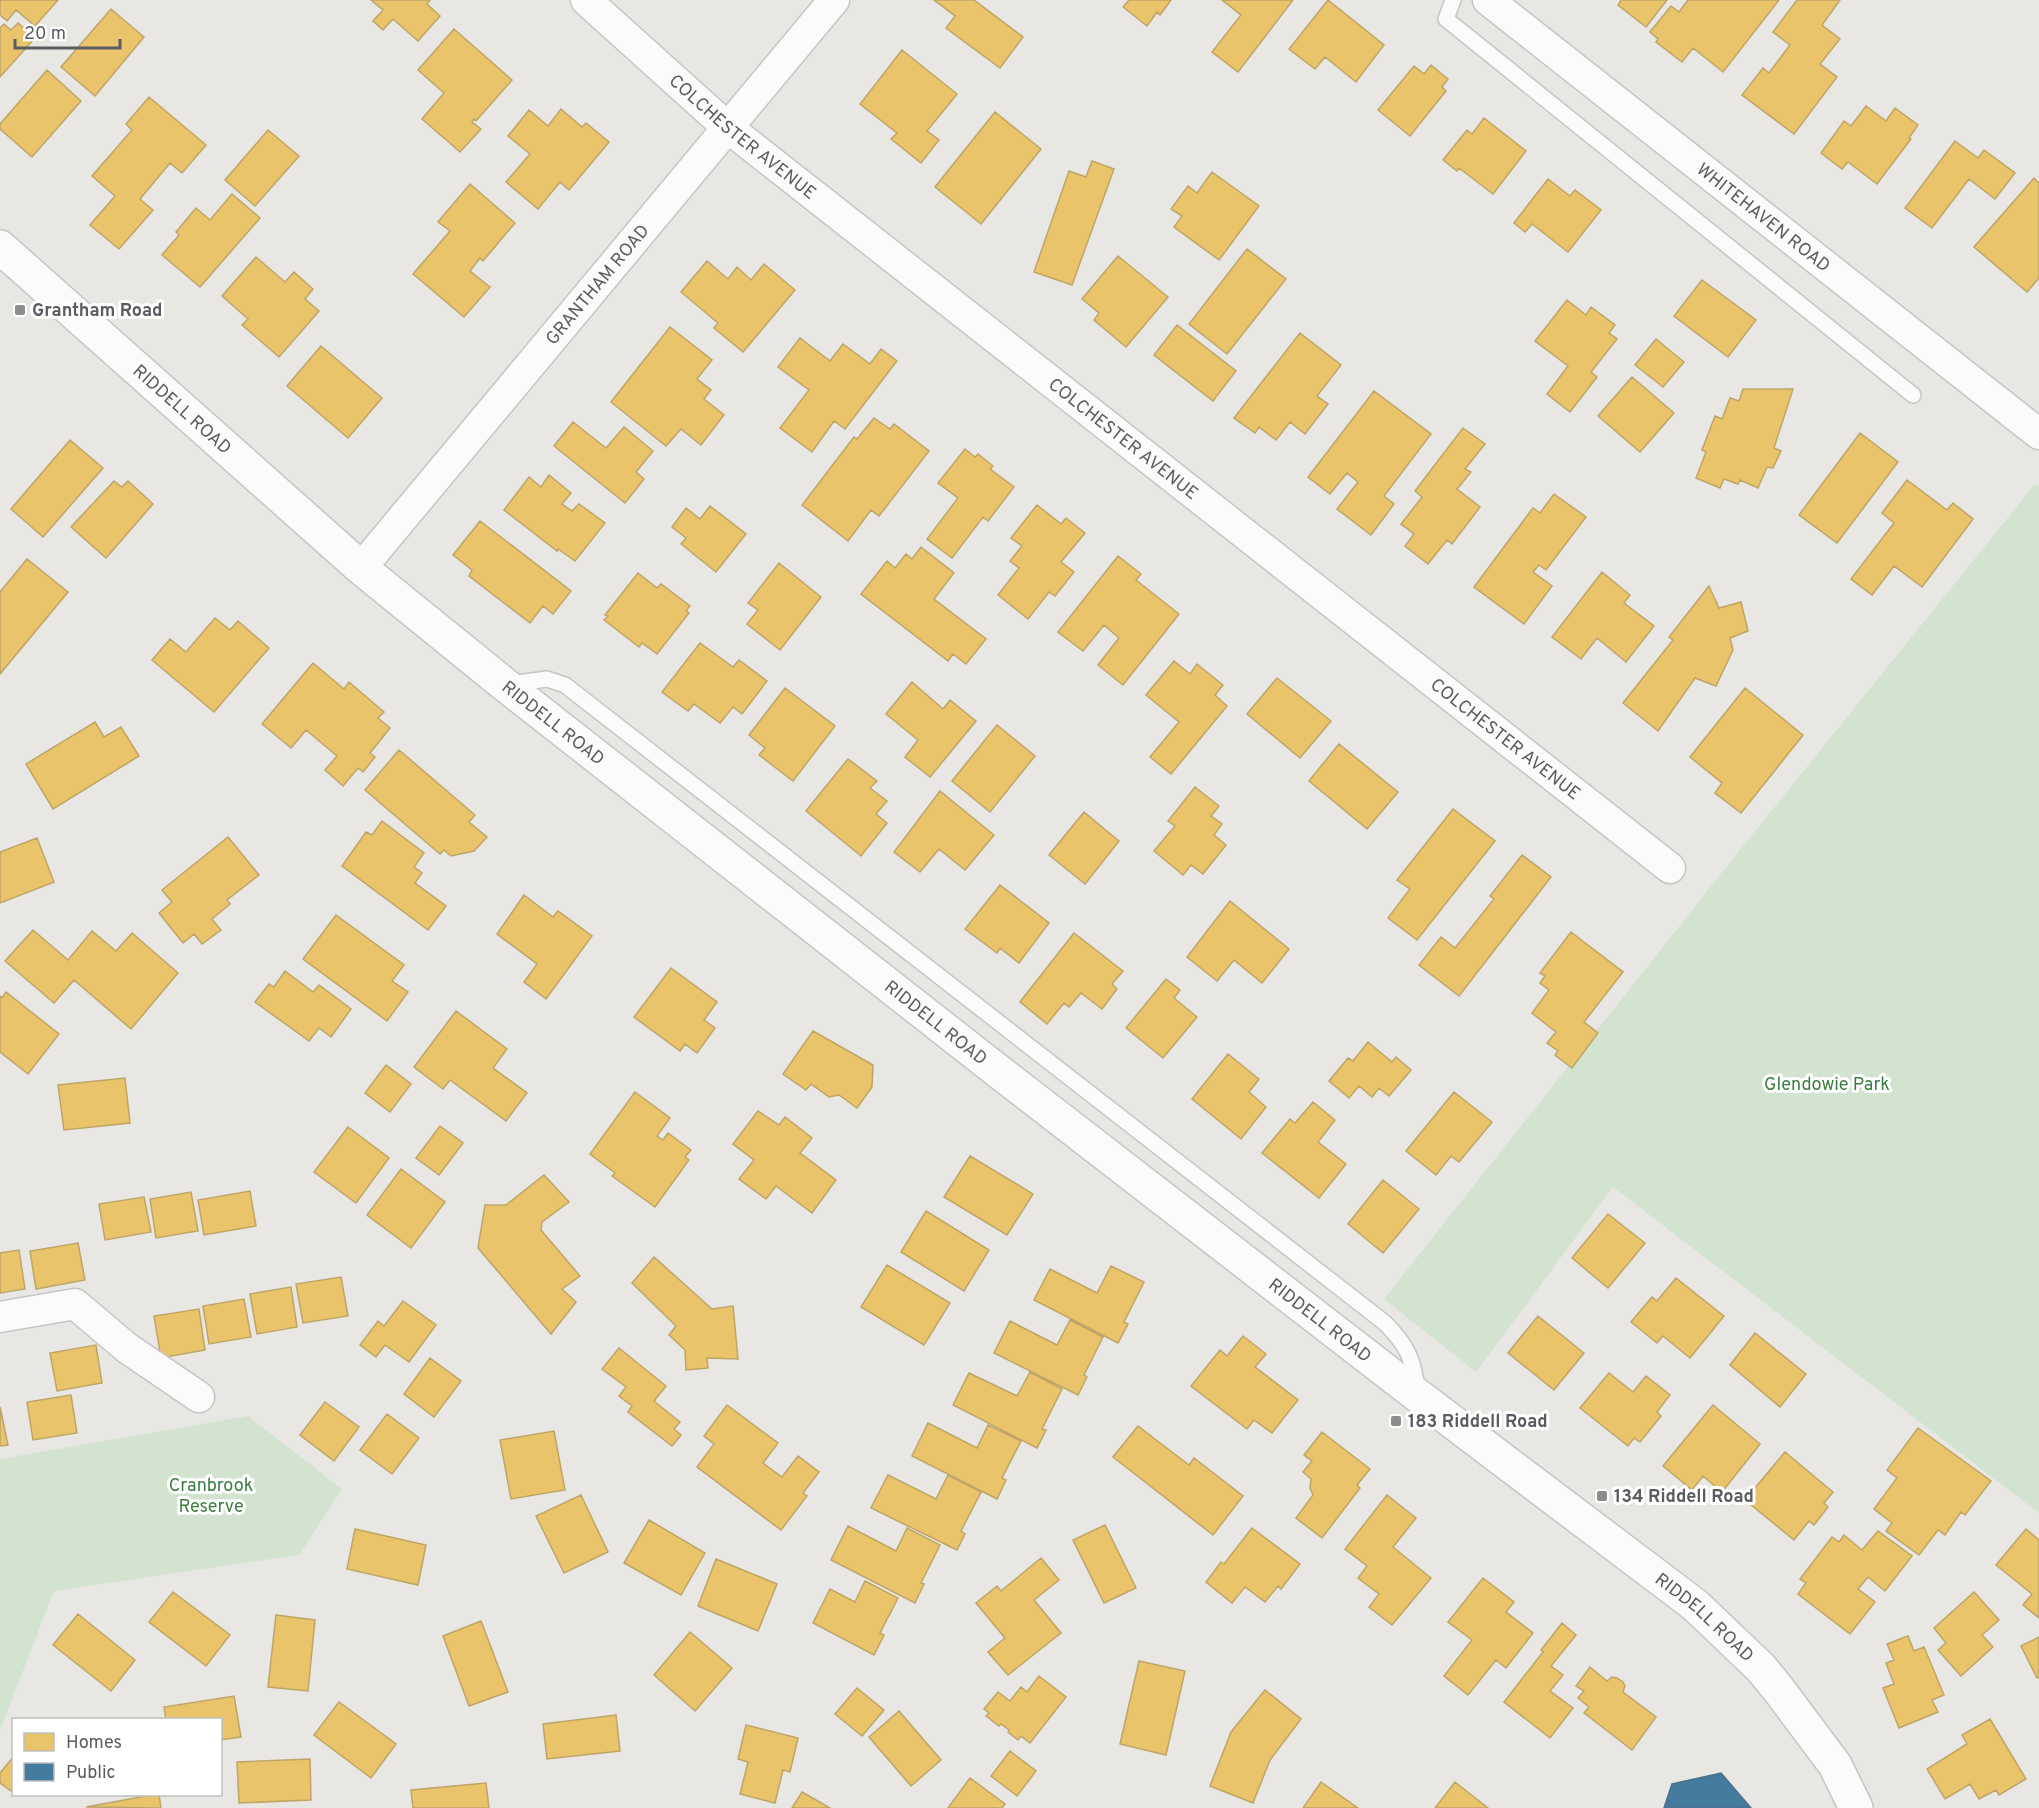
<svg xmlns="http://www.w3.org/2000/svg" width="2039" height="1808" viewBox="0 0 2039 1808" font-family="Overpass,sans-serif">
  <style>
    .green { fill: #d2e3cf }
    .homes { fill: #e9c46a; stroke: #bea567; stroke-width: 1.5 }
    .public { fill: #457b9d; stroke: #4b728b; stroke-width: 1.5 }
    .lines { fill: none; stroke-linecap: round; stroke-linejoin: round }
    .service-casing { stroke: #c5c5c5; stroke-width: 18 }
    .minor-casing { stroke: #c5c5c5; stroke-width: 33 }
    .tertiary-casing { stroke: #c5c5c5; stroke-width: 36 }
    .service { stroke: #fcfbfb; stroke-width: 15 }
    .minor { stroke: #fcfbfb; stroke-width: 30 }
    .tertiary { stroke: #fcfbfb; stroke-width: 33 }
    .poi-dot { fill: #8b8d8e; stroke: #fff; stroke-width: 2 }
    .labels { text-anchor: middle; stroke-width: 6; stroke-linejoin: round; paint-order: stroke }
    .street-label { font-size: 18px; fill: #595c60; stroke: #fff }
    .poi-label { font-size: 18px; font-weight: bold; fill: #595c60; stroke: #fff; text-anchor: start }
    .park-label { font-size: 18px; fill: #3b7d3f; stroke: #fff }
  </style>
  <rect width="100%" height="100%" fill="#e9e7e3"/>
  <path class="green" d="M2035,484L2039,486V1513L1613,1187L1476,1372L1384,1299L1735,856Z
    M248,1416L342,1489L299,1555L54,1591L0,1730V1459Z"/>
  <path class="homes" d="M0,0H58L35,26L16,10L7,21L0,15Z
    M371,0H430L427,4L440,16L418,41L393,19L383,30L373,21L383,10Z
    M934,0H974L1023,37L1000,68L946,28L955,16Z
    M1129,0H1171L1160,15L1157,12L1147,26L1123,7Z
    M1222,0H1293L1238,72L1212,52L1241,15Z
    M1328,0L1384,45L1356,82L1325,57L1315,69L1289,49Z
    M1621,0H1667L1646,27L1618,5Z
    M1688,0H1779L1723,72L1693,48L1682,62L1656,42L1658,39L1650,32L1671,6L1679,12Z
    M1797,0H1840L1822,25L1840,39L1820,64L1837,77L1794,134L1742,95L1763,68L1769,73L1790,45L1773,32Z
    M111,9L144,37L95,96L61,67Z
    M18,23L35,38L0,77V28L4,24L11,30Z
    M454,29L512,80L476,121L474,119L472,122L481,129L460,152L422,119L444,93L418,70Z
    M902,50L957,94L927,131L939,140L921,163L891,139L897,133L860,104Z
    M1431,65L1448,79L1442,87L1446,91L1410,136L1378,110L1414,66L1424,74Z
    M47,70L81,101L32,157L0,129V124Z
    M149,97L206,145L182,173L170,163L140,199L153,210L119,249L90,225L115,196L92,176L132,130L126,124Z
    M1866,106L1886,121L1895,108L1918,125L1909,138L1911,139L1877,184L1848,162L1842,169L1821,153L1844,121L1851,126Z
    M561,109L582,127L586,123L609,142L569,190L560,182L538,209L506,182L530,154L508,136L529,110L548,126Z
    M995,112L1041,149L981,224L935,187Z
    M1484,118L1526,151L1493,194L1459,168L1457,171L1443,160L1467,130L1472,134Z
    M268,130L299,156L255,206L225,180Z
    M1955,141L1978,158L1984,150L2015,173L1995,199L1969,179L1932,228L1905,208Z
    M1092,161L1114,169L1072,285L1034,272L1069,171L1086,177Z
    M1212,172L1259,206L1219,260L1174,227L1182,216L1171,209L1188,186L1197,193Z
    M2034,178L2039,183V278L2027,292L1974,247Z
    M1548,179L1570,196L1575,190L1601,210L1568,252L1532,224L1525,232L1514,223Z
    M470,184L515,223L483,261L480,258L470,271L490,287L464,317L413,274L450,231L438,222Z
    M232,194L260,218L200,287L162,255L179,235L176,232L196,208L210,220Z
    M1247,249L1286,279L1227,354L1189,324Z
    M1118,256L1168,297L1126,347L1094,320L1099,313L1082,299Z
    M256,257L285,282L294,272L313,289L305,299L319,311L279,357L242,325L248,319L222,296Z
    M707,261L728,279L737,267L751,280L764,264L795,290L743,352L714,328L718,323L681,292Z
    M1702,280L1756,320L1728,357L1674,316Z
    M1567,300L1586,315L1591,307L1615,325L1609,333L1617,339L1591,372L1597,377L1570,412L1547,394L1568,366L1535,341Z
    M1177,325L1236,371L1213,401L1154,355Z
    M670,327L712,360L697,379L711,390L704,399L724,415L701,445L681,429L666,446L611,402Z
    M1300,333L1341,365L1317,396L1328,404L1305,434L1290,422L1276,440L1259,427L1255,433L1234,418Z
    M800,338L830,361L843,344L870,364L881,349L897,361L845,429L834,421L812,452L780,428L809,390L778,367Z
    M1656,339L1684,362L1663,387L1635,365Z
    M321,346L382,398L348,438L287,386Z
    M1632,377L1674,413L1640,452L1598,416Z
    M1743,389H1793L1774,448L1781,451L1773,468L1767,467L1758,488L1740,480L1738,484L1724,479L1720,488L1696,478L1706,452L1702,450L1715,416L1722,419L1730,398L1739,401Z
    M1374,391L1431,434L1384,496L1394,504L1371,535L1337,509L1358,482L1347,473L1330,494L1308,477Z
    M874,418L890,429L894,424L929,451L879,516L871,510L848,541L802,505L854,437L857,439Z
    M573,422L606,448L624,427L653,451L636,472L644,479L625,503L554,446Z
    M1463,428L1485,444L1465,469L1471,472L1457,489L1480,507L1452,544L1447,540L1428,564L1405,546L1414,534L1401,524L1422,497L1415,491Z
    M1860,433L1898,462L1837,543L1799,515Z
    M70,440L103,468L43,537L11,509Z
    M965,449L975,457L978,454L993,466L990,469L1014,487L988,521L983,517L952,558L927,539L958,498L938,483Z
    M549,475L571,493L562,504L572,511L579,504L605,523L575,561L558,549L557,551L504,510L529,477L541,487Z
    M1907,480L1947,510L1953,503L1973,519L1922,587L1894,566L1872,595L1851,579L1894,523L1882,513Z
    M114,481L122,487L128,481L153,504L106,558L71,527Z
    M1554,494L1586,517L1546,570L1539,565L1533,572L1552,586L1524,624L1474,587L1533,508L1540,513Z
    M1037,505L1061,524L1066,518L1085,533L1061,562L1074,572L1055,596L1049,592L1028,619L998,595L1019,568L1010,561L1022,546L1011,538Z
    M710,506L746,534L716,572L681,544L686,538L672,527L686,508L700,519Z
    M480,521L571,591L553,614L543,606L530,623L469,576L472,570L453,555Z
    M921,547L954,573L934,599L986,639L966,664L953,654L948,661L861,594L887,561L895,568L906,554L912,559Z
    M1118,556L1141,574L1136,580L1179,614L1123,685L1098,665L1119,638L1104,625L1083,651L1058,632Z
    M27,559L68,592L0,674V592Z
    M779,563L821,597L780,650L747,624L758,610L748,603Z
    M1602,572L1630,595L1624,603L1654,626L1626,662L1597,638L1581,659L1552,637Z
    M638,573L657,588L661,584L690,606L686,611L689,613L657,654L642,643L639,647L604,620L608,616L605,615Z
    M1709,586L1719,608L1741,602L1748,631L1730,638L1733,650L1716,686L1695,678L1658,731L1623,703L1673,640L1669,637Z
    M215,618L230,630L238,621L269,648L214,712L152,660L170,639L186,652Z
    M700,643L733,667L739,660L767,681L742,714L733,707L720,723L694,704L688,711L662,692Z
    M1174,661L1190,674L1197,664L1223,685L1215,695L1227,706L1171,774L1150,757L1179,722L1146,695Z
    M313,663L344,689L349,682L384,712L378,718L390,728L370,753L375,757L363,772L358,768L343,786L325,770L337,756L306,730L291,748L262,724Z
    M1277,678L1331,721L1300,758L1247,714Z
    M912,682L943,709L950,700L976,721L930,777L905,757L918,740L886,714Z
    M785,688L835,726L793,781L759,755L765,748L749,735Z
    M1745,688L1803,735L1741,813L1715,793L1722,783L1690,757Z
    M95,722L104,737L121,727L139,756L53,809L26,764Z
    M997,725L1035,756L990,812L952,781Z
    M1339,744L1398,792L1367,829L1309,781Z
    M399,750L475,815L469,822L487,837L474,851L451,856L444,850L440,854L365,790Z
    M848,759L877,781L870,788L887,801L876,814L887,823L861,856L806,811Z
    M1195,787L1219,806L1211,816L1222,824L1214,835L1226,845L1203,874L1191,865L1183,875L1154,851L1175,826L1168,821Z
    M940,791L994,835L965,870L939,849L920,872L894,852Z
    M1453,809L1495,841L1417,940L1388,918L1410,889L1397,880Z
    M1084,812L1119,841L1085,884L1049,855Z
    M382,821L424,853L414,867L422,873L415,883L446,906L428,930L342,866L366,832L372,835Z
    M228,837L259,875L227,900L230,904L212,919L221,930L202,944L194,934L183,943L159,913L172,902L162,890Z
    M37,838L54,882L0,903V852Z
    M1522,855L1551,877L1459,996L1419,965L1441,937L1455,948L1494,899L1490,896Z
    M1000,885L1049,923L1019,963L1000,948L997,953L965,929Z
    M524,895L553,917L558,911L592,936L546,999L524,982L537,964L497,934Z
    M1230,901L1289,949L1262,983L1234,960L1217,981L1187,957Z
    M336,915L404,965L392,981L408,992L387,1021L303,959Z
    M33,930L68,960L92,931L116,951L132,933L178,973L131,1029L74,980L54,1003L5,961Z
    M1571,932L1623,972L1584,1022L1598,1033L1572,1068L1555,1055L1558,1051L1547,1043L1556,1032L1532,1013L1549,990L1540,983L1545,976L1540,973Z
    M1074,933L1123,971L1112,984L1117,989L1102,1009L1081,993L1069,1007L1064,1003L1047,1024L1020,1002Z
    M671,968L717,1002L704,1020L715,1028L697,1053L685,1044L680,1051L634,1017Z
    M285,971L313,992L319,985L351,1009L331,1037L319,1028L309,1041L255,1002L269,984L274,987Z
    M1166,979L1180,990L1174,998L1197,1017L1163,1058L1126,1028Z
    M6,992L59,1034L28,1074L0,1052V996L2,998Z
    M456,1011L507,1049L493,1068L527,1093L506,1121L450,1080L443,1089L414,1067Z
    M813,1031L873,1065L872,1087L857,1108L839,1095L829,1097L811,1084L806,1090L783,1074Z
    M1368,1042L1392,1062L1396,1057L1411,1070L1389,1096L1379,1088L1372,1097L1359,1086L1349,1098L1329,1081L1348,1058L1353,1061Z
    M1228,1054L1259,1079L1249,1092L1266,1107L1241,1139L1192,1099Z
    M386,1065L411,1084L390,1112L365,1093Z
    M125,1078L130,1123L64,1130L58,1085Z
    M635,1092L670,1118L657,1136L663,1140L668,1133L691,1150L685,1157L689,1160L655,1207L612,1176L615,1173L590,1154Z
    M1454,1092L1492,1122L1459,1162L1451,1156L1436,1175L1406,1151Z
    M1313,1102L1335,1120L1318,1142L1346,1164L1319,1198L1262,1153L1290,1119L1295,1123Z
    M758,1111L779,1125L785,1117L812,1138L800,1153L836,1180L812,1213L776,1186L766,1199L739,1179L754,1160L733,1144Z
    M440,1126L463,1143L439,1175L416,1158Z
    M348,1127L389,1158L356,1203L314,1172Z
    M970,1156L1033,1194L1007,1235L944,1197Z
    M401,1169L445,1202L411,1248L367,1215Z
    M544,1175L569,1202L542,1222L541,1230L580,1276L562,1289L576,1302L551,1334L478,1248L485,1205H506Z
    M1383,1180L1419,1209L1383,1253L1348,1224Z
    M250,1191L256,1226L204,1235L198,1200Z
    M191,1192L198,1231L156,1238L150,1199Z
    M144,1197L151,1232L105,1240L99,1204Z
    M926,1211L989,1250L964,1291L901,1252Z
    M1608,1214L1645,1243L1608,1288L1572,1258Z
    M78,1243L85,1280L36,1289L30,1251Z
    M19,1250L25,1289L0,1293V1253Z
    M654,1257L712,1309L733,1306L738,1359L707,1358L708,1368L686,1370L685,1350L669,1335L676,1326L632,1283Z
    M887,1265L950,1303L924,1345L861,1307Z
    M1111,1266L1144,1282L1124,1322L1128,1324L1118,1343L1034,1300L1050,1269L1097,1293Z
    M341,1277L348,1316L303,1323L296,1284Z
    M1676,1278L1724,1316L1690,1358L1663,1336L1657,1343L1631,1322L1652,1297L1657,1301Z
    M291,1287L297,1327L257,1334L250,1294Z
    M244,1299L251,1337L209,1344L203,1306Z
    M403,1301L436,1325L409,1362L385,1345L376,1357L360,1345L378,1321L384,1326Z
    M199,1309L205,1350L161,1358L154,1316Z
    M1538,1316L1584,1353L1554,1390L1508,1353Z
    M1070,1320L1103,1337L1084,1375L1087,1377L1078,1395L994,1353L1010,1321L1057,1345Z
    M1755,1333L1806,1374L1780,1407L1730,1365Z
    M1243,1336L1266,1354L1255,1367L1298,1400L1272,1433L1254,1420L1247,1429L1191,1386L1220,1350L1227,1356Z
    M96,1345L102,1383L57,1391L50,1353Z
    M619,1348L666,1386L654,1401L680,1422L674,1429L681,1435L672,1446L628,1412L632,1406L619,1396L626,1387L602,1369Z
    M430,1358L461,1381L434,1417L404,1394Z
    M1030,1372L1062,1389L1042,1429L1046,1430L1037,1448L953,1405L969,1373L1017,1396Z
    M1609,1373L1633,1392L1646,1376L1670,1395L1657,1412L1661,1416L1640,1442L1634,1438L1628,1446L1580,1408Z
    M71,1395L77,1433L33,1440L27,1402Z
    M325,1402L359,1427L334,1461L300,1435Z
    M727,1405L778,1443L763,1463L782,1477L798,1456L819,1472L803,1493L807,1496L781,1530L697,1467L714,1444L704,1436Z
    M1713,1405L1760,1444L1722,1492L1703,1476L1692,1490L1663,1466Z
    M0,1407L8,1445L0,1446Z
    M387,1414L419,1438L392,1474L360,1450Z
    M928,1423L977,1448L988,1425L1021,1441L1002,1478L1006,1480L997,1499L912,1456Z
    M1138,1426L1189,1465L1194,1458L1243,1496L1213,1535L1113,1457Z
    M1918,1428L1991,1481L1965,1515L1961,1512L1945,1535L1938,1530L1919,1555L1886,1531L1892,1523L1874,1509L1897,1478L1887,1470Z
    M554,1431L565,1490L511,1499L500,1440Z
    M1322,1432L1370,1469L1357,1485L1360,1488L1322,1538L1296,1518L1313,1495L1310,1488L1311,1479L1303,1472L1312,1461L1304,1455Z
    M1785,1452L1833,1492L1824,1503L1828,1507L1814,1525L1809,1521L1794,1540L1745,1500Z
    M888,1475L936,1499L948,1475L981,1492L961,1531L965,1534L957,1550L871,1508Z
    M581,1495L608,1552L564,1573L536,1516Z
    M1387,1495L1416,1518L1393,1547L1431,1578L1392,1625L1369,1607L1379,1594L1358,1578L1367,1566L1345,1549Z
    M649,1520L705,1553L681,1595L624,1563Z
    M1105,1525L1136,1588L1104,1603L1073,1540Z
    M848,1526L896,1551L907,1528L940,1545L921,1583L924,1584L915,1603L831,1560Z
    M1252,1528L1300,1564L1281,1589L1278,1586L1265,1602L1245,1587L1232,1603L1206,1582L1221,1562L1224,1564Z
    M355,1529L426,1545L418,1585L347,1569Z
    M2026,1529L2039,1540V1618L2023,1605L2032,1594L1996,1565Z
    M1878,1531L1912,1556L1885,1591L1868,1577L1858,1589L1875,1602L1850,1634L1798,1594L1806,1583L1800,1579L1832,1537L1839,1542L1844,1535L1862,1550Z
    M1041,1558L1059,1580L1034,1600L1061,1633L1008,1675L988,1652L1005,1638L976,1603L997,1586L1001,1591Z
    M716,1559L777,1584L758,1631L698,1606Z
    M1483,1578L1514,1602L1506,1612L1533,1633L1506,1668L1496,1660L1468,1695L1444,1676L1472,1640L1448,1622Z
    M865,1581L898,1598L880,1633L884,1635L874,1655L813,1623L830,1589L855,1602Z
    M173,1592L230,1635L206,1666L149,1622Z
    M1974,1592L1999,1620L1982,1635L1993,1647L1961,1676L1938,1650L1946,1643L1934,1628Z
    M78,1614L135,1660L111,1691L53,1645Z
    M276,1615L315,1620L308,1691L268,1687Z
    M481,1621L508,1692L469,1706L443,1636Z
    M1562,1623L1576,1635L1551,1666L1563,1675L1550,1691L1573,1708L1550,1738L1504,1702L1543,1652L1541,1650Z
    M690,1632L732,1668L695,1711L654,1675Z
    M1908,1636L1914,1651L1924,1647L1944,1695L1932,1700L1938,1712L1899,1728L1883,1688L1894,1684L1886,1663L1894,1660L1887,1644Z
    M2039,1637V1677L2037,1678L2021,1646Z
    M1139,1661L1185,1671L1166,1755L1120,1744Z
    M1590,1667L1607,1681L1612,1677L1617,1678L1623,1682L1625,1686L1623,1692L1656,1717L1632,1750L1584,1713L1589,1707L1578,1698L1584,1691L1576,1686Z
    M1039,1676L1066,1697L1030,1743L1021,1736L1018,1740L1008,1732L1009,1730L1001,1724L999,1726L986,1716L989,1713L984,1709L998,1692L1010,1701L1021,1687L1027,1692Z
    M857,1688L884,1710L862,1736L835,1714Z
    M1265,1690L1301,1719L1270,1760L1253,1803L1210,1786L1231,1732Z
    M234,1696L241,1737L220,1740V1720H166L164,1707Z
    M339,1702L396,1744L371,1778L314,1735Z
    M899,1711L941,1760L911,1786L869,1737Z
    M616,1715L620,1751L547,1759L543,1724Z
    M1990,1719L2026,1779L1999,1795L1996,1790L1979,1799L1970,1784L1945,1799L1927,1769L1967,1744L1962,1735Z
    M746,1725L798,1738L790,1772L783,1770L775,1803L740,1794L748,1762L738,1759Z
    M1010,1751L1036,1771L1017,1796L991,1776Z
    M14,1756V1793L0,1783V1773Z
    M310,1759L311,1800L239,1803L237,1762Z
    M970,1778L1005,1804L1002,1808H948Z
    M1321,1782L1358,1808H1303Z
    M1455,1782L1488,1808H1435Z
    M486,1783L489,1808H413L411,1790Z
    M802,1792L830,1808H792Z
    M159,1794L161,1808L86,1807L157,1794Z"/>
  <path class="public" d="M1721,1773L1751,1808H1664L1672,1784Z"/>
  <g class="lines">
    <defs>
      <path id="service" d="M1453,0L1446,19L1913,395
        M510,684L547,679L565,685L1385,1323C1407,1345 1414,1360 1417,1391"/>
      <g id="minor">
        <path id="s1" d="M586,0L727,127L1670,868"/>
        <path id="s2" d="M1488,0L2039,434"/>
        <path id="s3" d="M361,568L834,0"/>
        <path d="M0,1317L75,1304L127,1348L199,1397"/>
      </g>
      <g id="tertiary">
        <path id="s4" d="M0,247L361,568L504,684L998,1071L1417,1395L1695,1605L1761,1668L1779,1690L1835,1765L1856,1808"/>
      </g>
    </defs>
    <use href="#service" class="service-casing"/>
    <use href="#minor" class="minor-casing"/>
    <use href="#tertiary" class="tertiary-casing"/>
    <use href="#service" class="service"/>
    <use href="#minor" class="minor"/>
    <use href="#tertiary" class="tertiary"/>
  </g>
  <g class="poi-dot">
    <rect x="14" y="304" width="12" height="12" rx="3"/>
    <rect x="1390" y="1415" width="12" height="12" rx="3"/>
    <rect x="1596" y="1490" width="12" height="12" rx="3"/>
  </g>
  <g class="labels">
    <g class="street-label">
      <text dy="6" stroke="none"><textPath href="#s1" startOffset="208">COLCHESTER AVENUE</textPath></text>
      <text dy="6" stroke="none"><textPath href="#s2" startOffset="351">WHITEHAVEN ROAD</textPath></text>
      <text dy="6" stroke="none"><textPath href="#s3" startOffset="369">GRANTHAM ROAD</textPath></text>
      <text dy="6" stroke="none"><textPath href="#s4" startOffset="244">RIDDELL ROAD</textPath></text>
      <text dy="6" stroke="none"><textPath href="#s1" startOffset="694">COLCHESTER AVENUE</textPath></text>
      <text dy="6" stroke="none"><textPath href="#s4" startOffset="730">RIDDELL ROAD</textPath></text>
      <text dy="6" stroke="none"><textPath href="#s1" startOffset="1180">COLCHESTER AVENUE</textPath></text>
      <text dy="6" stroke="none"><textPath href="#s4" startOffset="1216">RIDDELL ROAD</textPath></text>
      <text dy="6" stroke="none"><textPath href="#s4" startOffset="1702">RIDDELL ROAD</textPath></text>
      <text dy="6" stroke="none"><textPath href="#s4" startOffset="2188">RIDDELL ROAD</textPath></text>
    </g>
    <g class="poi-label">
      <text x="32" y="316">Grantham Road</text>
      <text x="1408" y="1427">183 Riddell Road</text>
      <text x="1614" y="1502">134 Riddell Road</text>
    </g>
    <g class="park-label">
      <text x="1827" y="1090">Glendowie Park</text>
      <text x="211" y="1491">Cranbrook<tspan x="211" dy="21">Reserve</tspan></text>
    </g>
  </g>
  <rect x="12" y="1718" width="210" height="78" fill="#ffffff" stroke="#bdbebf" stroke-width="1.5"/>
  <rect x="24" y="1733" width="30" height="18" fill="#e9c46a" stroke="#bdbebf" stroke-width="1.5"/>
  <text x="66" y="1748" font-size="18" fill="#595c60">Homes</text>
  <rect x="24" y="1763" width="30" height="18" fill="#457b9d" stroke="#bdbebf" stroke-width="1.5"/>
  <text x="66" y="1778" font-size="18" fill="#595c60">Public</text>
  <path d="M15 39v9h105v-9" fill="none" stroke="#595c60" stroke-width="3"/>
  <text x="24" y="39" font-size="18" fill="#595c60" stroke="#ffffff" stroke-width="4.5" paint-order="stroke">20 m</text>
</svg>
